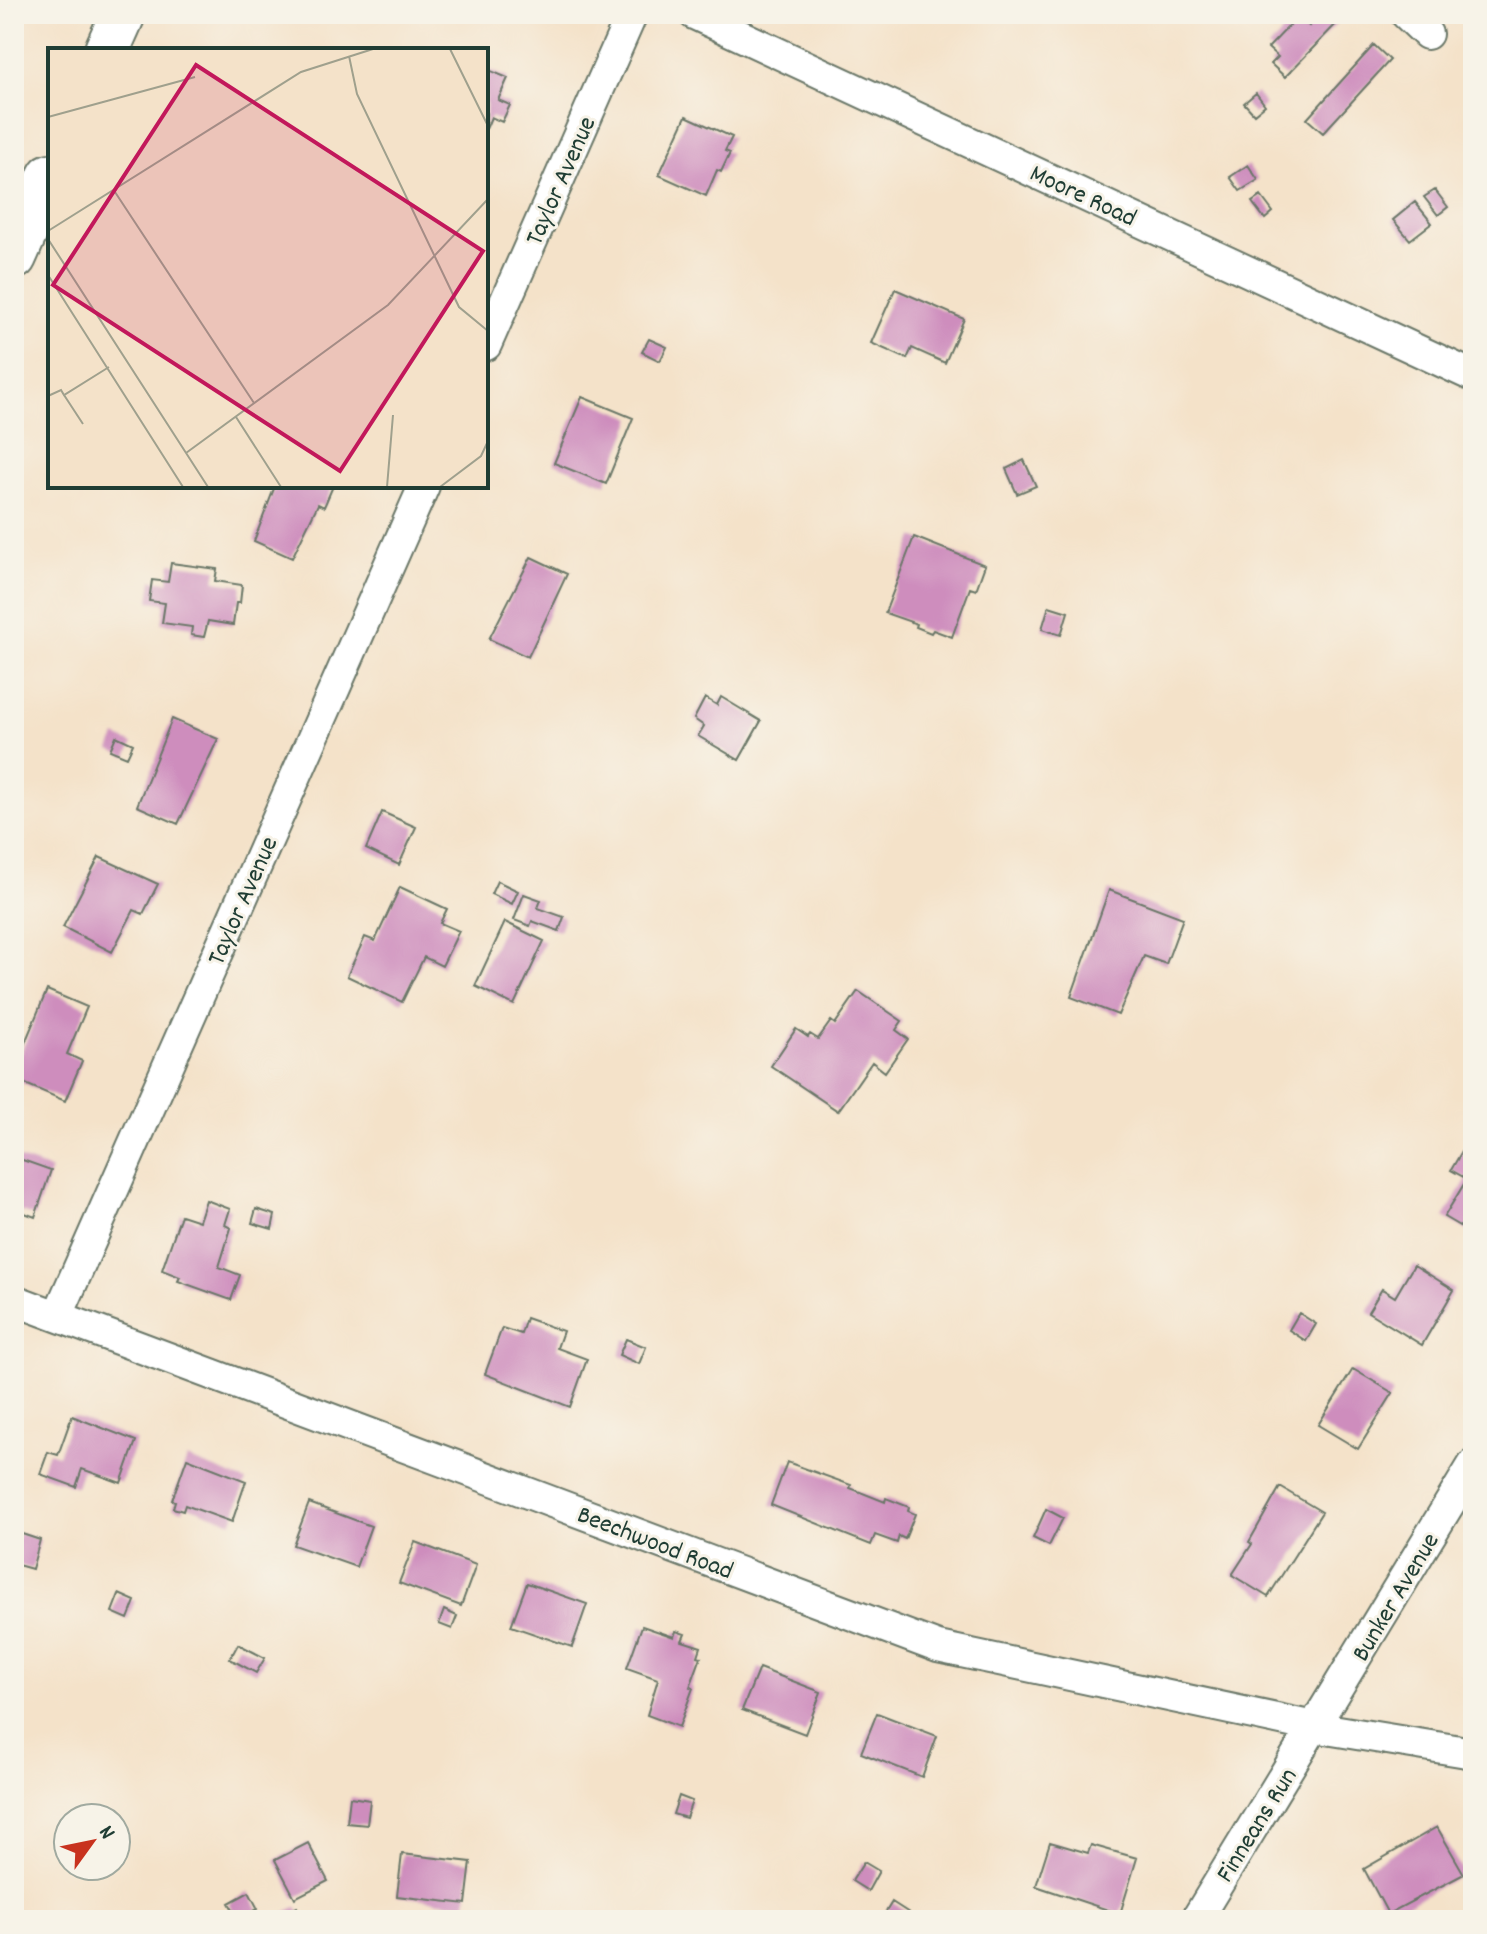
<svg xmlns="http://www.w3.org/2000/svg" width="1487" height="1934" viewBox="0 0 1487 1934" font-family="Dekko,sans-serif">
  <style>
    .building { fill: #ce8dbd }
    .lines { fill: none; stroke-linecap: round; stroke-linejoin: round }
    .street-casing { stroke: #6a7768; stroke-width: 34 }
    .highway-casing { stroke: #6a7768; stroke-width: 48 }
    .street { stroke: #fff; stroke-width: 30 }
    .highway { stroke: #fff; stroke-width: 44 }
    .labels { text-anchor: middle; stroke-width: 6; stroke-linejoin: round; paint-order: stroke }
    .street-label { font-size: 26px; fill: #1f3d34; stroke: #f7f3e8 }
    .inset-road { fill: none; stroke: #9fa08d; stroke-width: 2 }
    .view { fill: #c2185b; fill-opacity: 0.15; stroke: #c2185b; stroke-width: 4 }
    .inset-edge { fill: none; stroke: #1f3d34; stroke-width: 4 }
  </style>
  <rect width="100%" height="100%" fill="#f7f3e8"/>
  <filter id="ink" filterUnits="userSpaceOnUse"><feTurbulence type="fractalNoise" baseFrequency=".0125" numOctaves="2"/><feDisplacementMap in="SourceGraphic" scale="16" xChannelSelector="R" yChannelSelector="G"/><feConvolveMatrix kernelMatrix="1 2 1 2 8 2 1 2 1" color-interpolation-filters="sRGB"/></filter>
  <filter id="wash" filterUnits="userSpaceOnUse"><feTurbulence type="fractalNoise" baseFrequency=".006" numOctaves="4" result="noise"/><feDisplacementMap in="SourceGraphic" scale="32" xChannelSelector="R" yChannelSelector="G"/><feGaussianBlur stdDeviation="1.8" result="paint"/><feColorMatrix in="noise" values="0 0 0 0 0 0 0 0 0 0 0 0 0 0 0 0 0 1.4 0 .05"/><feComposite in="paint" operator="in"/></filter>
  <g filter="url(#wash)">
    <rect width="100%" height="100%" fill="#f4e2c9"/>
    <g id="blocks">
      <path class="building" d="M1280,14H1295L1309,26L1320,14H1331L1339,21L1285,77L1271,64L1278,57L1268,48L1291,24Z
        M1374,45L1390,60L1323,133L1307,119Z
        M486,69L508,78L498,100L510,105L502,122L491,117L486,129Z
        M1256,93L1265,105L1254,114L1244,103Z
        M686,116L732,137L725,151L730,153L721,172L717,170L706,196L659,175Z
        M1248,165L1258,180L1240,191L1230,177Z
        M1435,190L1448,207L1438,215L1424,197Z
        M1261,196L1273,212L1265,219L1252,202Z
        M1415,202L1432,223L1410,240L1393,220Z
        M895,289L964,319L945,363L912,348L907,359L871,343Z
        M649,339L667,347L660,361L642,352Z
        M582,397L633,418L606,484L554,463Z
        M1024,460L1036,486L1017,494L1006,469Z
        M275,486H333L324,507L318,504L292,558L254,541Z
        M914,537L985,565L976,590L970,588L952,637L933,630L931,633L916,627L917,624L885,613Z
        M531,557L567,574L528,657L489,639Z
        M171,563L217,569L215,581L242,585L240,603H236L233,625L208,621L204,637L191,635L192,627L162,623L165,603L149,601L152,580L168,582Z
        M1049,606L1068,612L1061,635L1042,629Z
        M721,697L761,721L739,760L698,736L704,726L694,719L705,698L717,705Z
        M172,719L218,739L178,824L137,806Z
        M116,736L133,744L127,757L110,750Z
        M382,812L416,827L399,865L366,849Z
        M99,857L158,884L143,914L134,910L112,952L63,927Z
        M497,881L518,891L512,904L491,894Z
        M400,887L447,909L440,923L459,931L442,966L424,957L402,1002L347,976L365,937L375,941Z
        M1109,890L1183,918L1166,964L1144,956L1118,1015L1071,997Z
        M524,894L541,900L538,908L564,917L559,931L532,921L530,926L514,920Z
        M505,922L544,941L514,1005L475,986Z
        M47,990L87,1007L67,1054L82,1061L65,1101L14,1079V1069Z
        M858,991L902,1021L896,1030L908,1039L885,1072L872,1062L838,1111L771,1066L796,1029L808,1037L810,1034L818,1039L831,1021L835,1024Z
        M1462,1151L1473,1157V1234L1444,1217L1467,1179L1451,1170Z
        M14,1157L51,1170L35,1217L14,1209Z
        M206,1200L230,1209L225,1225L231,1228L219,1267L240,1275L231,1300L178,1281L180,1277L162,1270L181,1215L199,1221Z
        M256,1209L275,1215L272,1229L252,1223Z
        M1414,1265L1454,1290L1422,1345L1368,1312L1382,1289L1395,1297Z
        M1299,1313L1316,1324L1306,1341L1289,1330Z
        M526,1318L563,1331L557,1348L587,1359L570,1407L485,1374L502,1328L521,1334Z
        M626,1339L646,1347L639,1364L619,1355Z
        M1353,1369L1393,1393L1358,1449L1318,1425Z
        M72,1416L136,1441L121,1483L82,1469L76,1487L40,1474L48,1452L58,1455Z
        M187,1458L246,1481L232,1522L185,1505L183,1511L173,1508L175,1501L172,1500Z
        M787,1462L851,1485L850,1488L885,1502L886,1498L909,1507L908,1511L915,1514L905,1539L899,1536L897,1543L875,1535L871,1545L771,1505Z
        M1280,1487L1322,1512L1268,1597L1232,1575L1252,1544L1249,1542Z
        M309,1503L371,1526L356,1567L293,1545Z
        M1046,1509L1063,1518L1049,1546L1033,1538Z
        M19,1533L40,1540L32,1569L14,1564V1551Z
        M415,1542L476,1565L461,1606L399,1583Z
        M527,1583L587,1604L572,1647L511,1626Z
        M119,1594L135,1601L128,1619L112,1612Z
        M444,1610L457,1616L452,1629L439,1624Z
        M642,1626L674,1637L676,1631L685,1634L682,1641L701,1647L698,1656L701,1657L690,1687L693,1688L679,1727L647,1715L658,1679L627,1668Z
        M238,1644L265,1658L256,1673L230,1659Z
        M759,1668L821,1692L805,1734L742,1710Z
        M877,1713L937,1736L922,1777L861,1753Z
        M679,1796L692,1801L686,1818L673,1814Z
        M350,1797L370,1800L367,1825L347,1823Z
        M1437,1827L1464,1874L1388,1914L1364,1869Z
        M1050,1842L1088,1853L1091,1845L1137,1858L1120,1914L1036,1886Z
        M308,1843L328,1881L295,1898L275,1860Z
        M402,1854L471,1862L466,1904L397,1896Z
        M864,1862L879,1871L868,1891L852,1881Z
        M249,1892L258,1909L238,1919L229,1903Z
        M892,1902L909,1913L904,1920H881Z
        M297,1907L303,1920H272Z"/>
    </g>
  </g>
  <g filter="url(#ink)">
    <use href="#blocks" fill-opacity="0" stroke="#6a7768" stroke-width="2"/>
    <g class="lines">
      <defs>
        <path id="street" d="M694,14L1473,376
          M1406,14L1427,34
          M486,345L632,14
          M14,1300L938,1647L1314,1727L1473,1753
          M58,1315L424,486
          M1196,1920L1473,1465"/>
        <path id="highway" d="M107,50L123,14
          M14,257L50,176"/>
      </defs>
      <use href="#street" class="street-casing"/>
      <use href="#highway" class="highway-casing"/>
      <use href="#street" class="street"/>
      <use href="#highway" class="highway"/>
    </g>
  </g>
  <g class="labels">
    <g class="street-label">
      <text transform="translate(559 180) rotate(-66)" y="9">Taylor Avenue</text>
      <text transform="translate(1084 194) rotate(25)" y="9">Moore Road</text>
      <text transform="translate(241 900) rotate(-66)" y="9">Taylor Avenue</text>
      <text transform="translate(656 1541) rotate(21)" y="9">Beechwood Road</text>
      <text transform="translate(1394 1596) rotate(-59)" y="9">Bunker Avenue</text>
      <text transform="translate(1255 1824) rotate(-58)" y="9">Finneans Run</text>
    </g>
  </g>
  <g transform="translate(48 48)">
    <rect width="440" height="440" fill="#f4e2c9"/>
    <path class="inset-road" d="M402,1L440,78M301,8L309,46L411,259L440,283M0,69L147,29M65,141L206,355M0,183L253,24L325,1M0,191L160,439M0,227L135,439M16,347L35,376M0,348L13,342L16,347L61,319M188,369L233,439M138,405L340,257L440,151M339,439L345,367M392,439L433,408L440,393"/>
    <path class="view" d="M148,17L435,203L292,423L5,237Z"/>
    <rect width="440" height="440" class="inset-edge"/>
  </g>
  <rect width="1487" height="1934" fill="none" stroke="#f7f3e8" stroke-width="48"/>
  <g transform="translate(92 1842) rotate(57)"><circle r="38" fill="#f7f3e8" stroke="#a1aaa0" stroke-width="2"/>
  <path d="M0-6L14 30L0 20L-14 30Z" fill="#c8321e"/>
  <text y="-12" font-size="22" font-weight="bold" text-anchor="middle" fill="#1f3d34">N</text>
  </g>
</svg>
